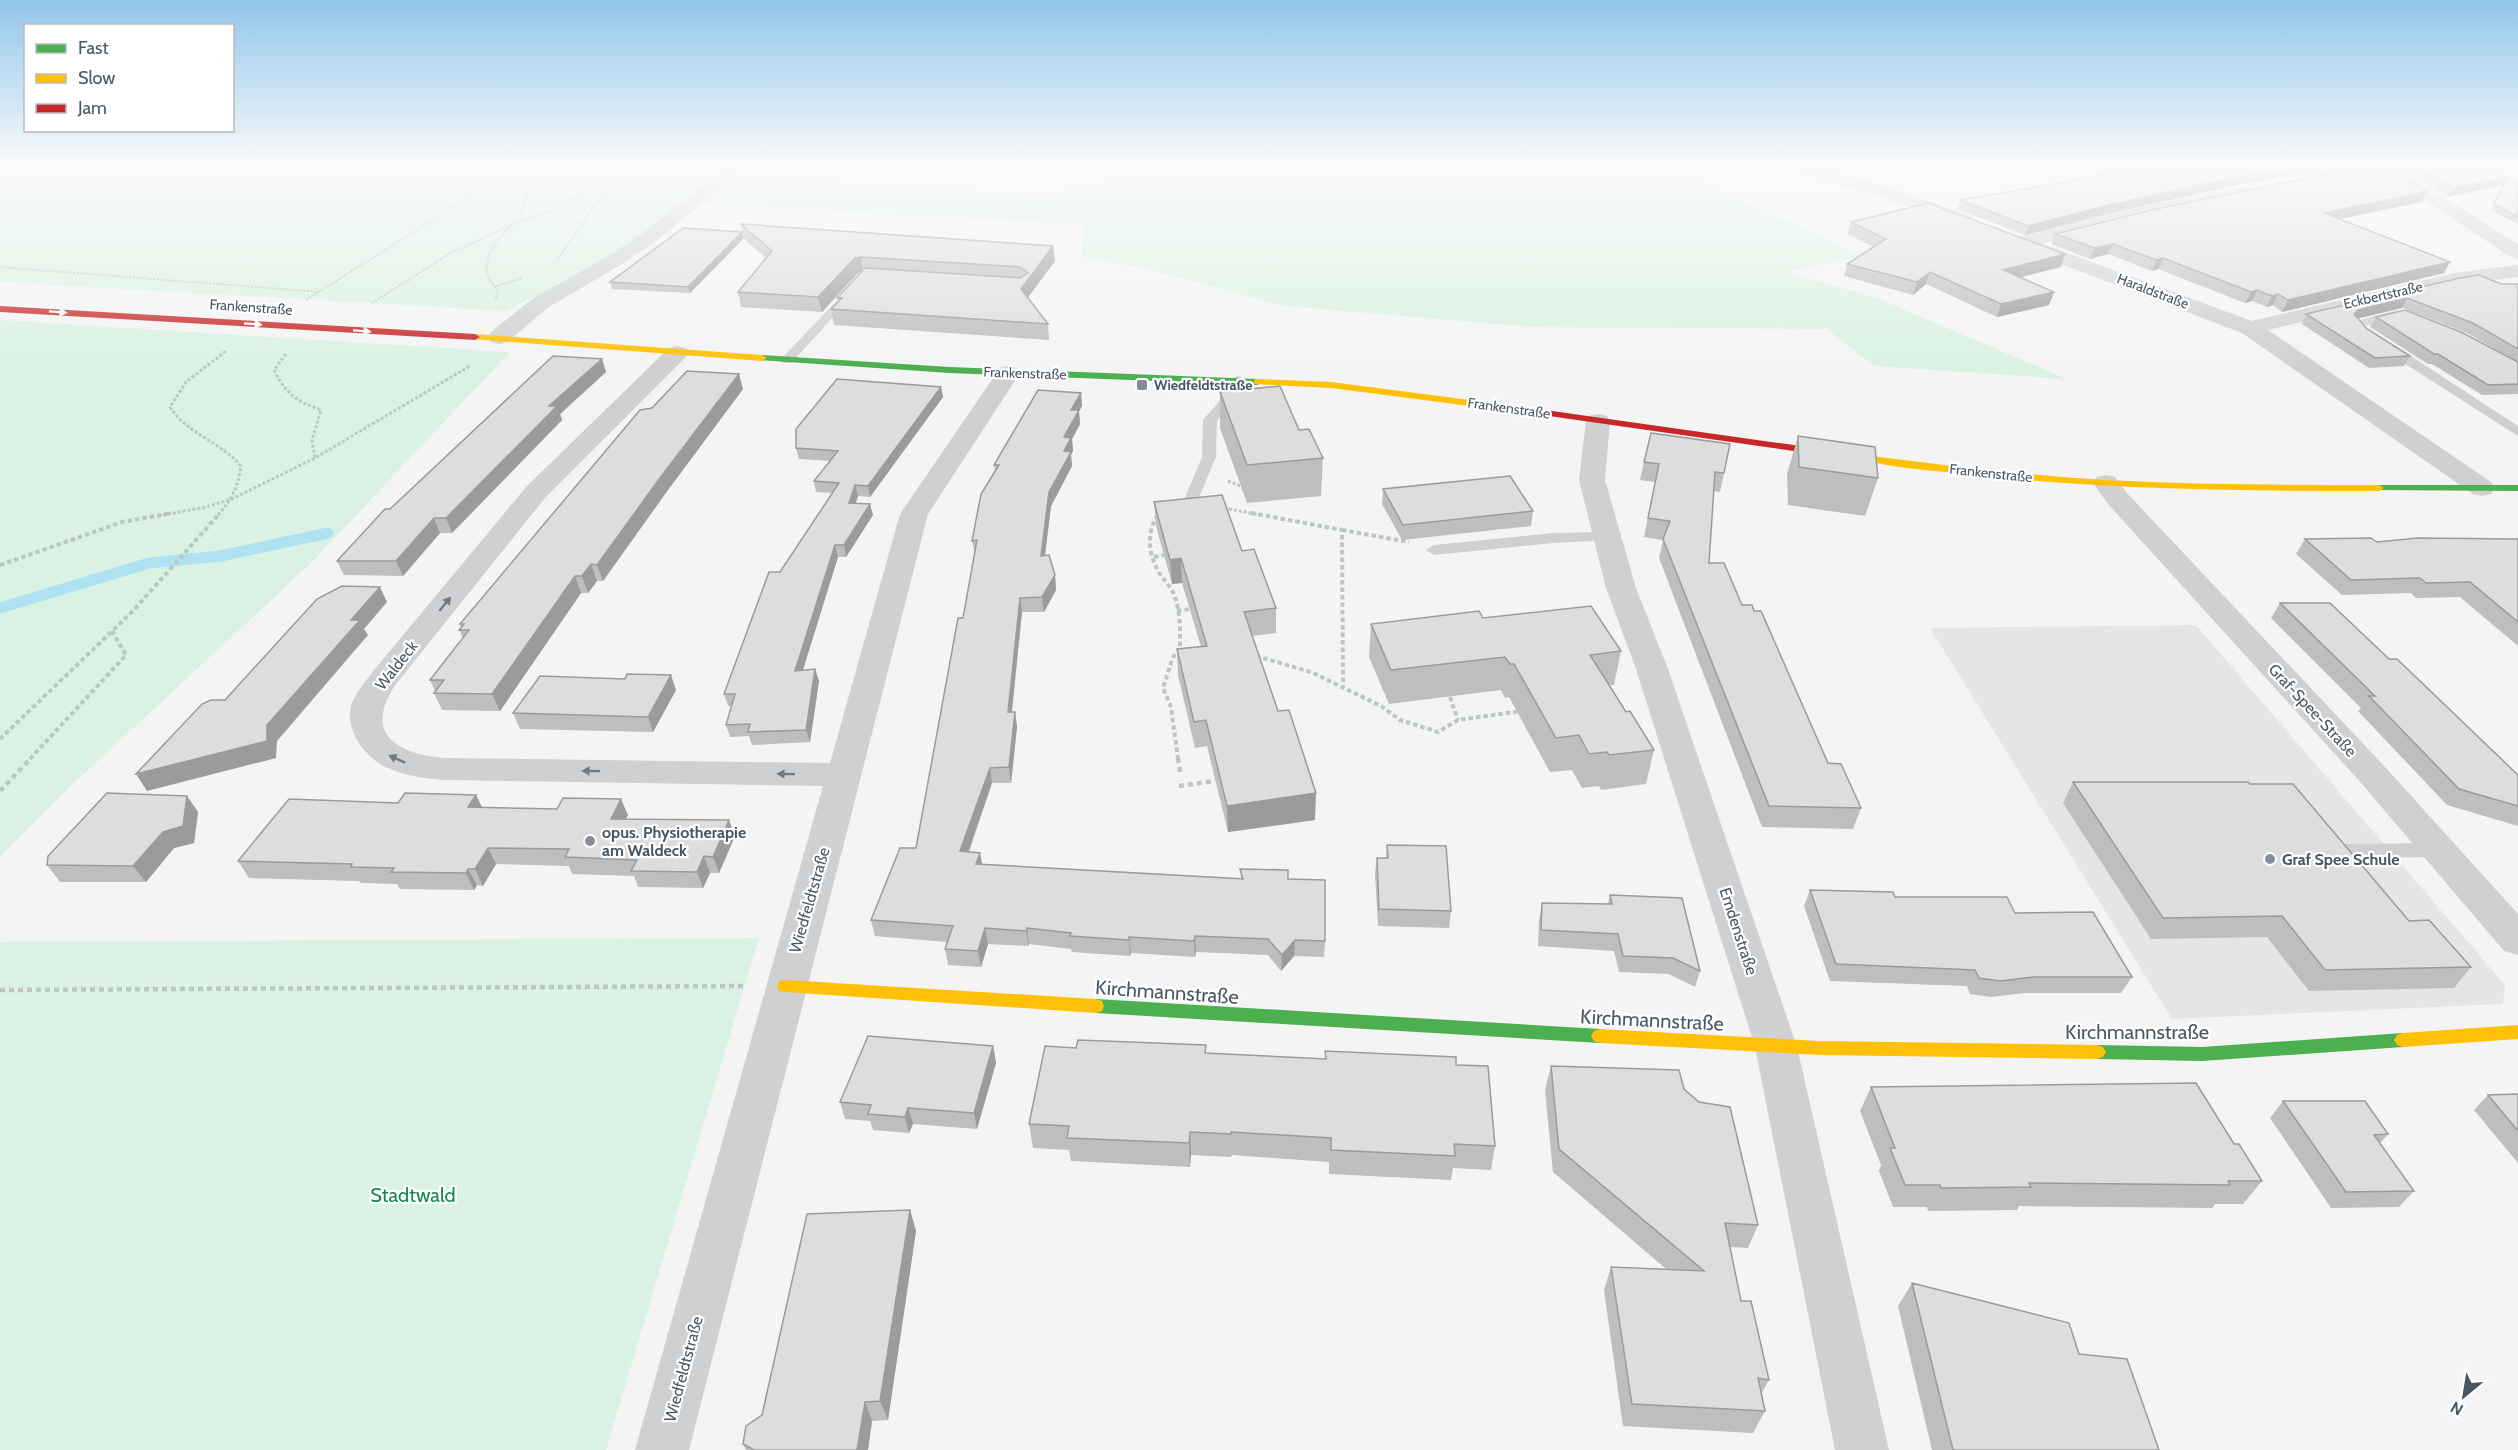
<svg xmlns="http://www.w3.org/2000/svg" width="2518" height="1450" viewBox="0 0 2518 1450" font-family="Cabin,sans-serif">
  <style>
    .education { fill: #e6e5e6 }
    .green { fill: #d9f2e3 }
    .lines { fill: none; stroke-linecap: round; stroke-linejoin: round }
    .stream { stroke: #aee2f0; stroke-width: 11 }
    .path-far3 { stroke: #bcc7c4; stroke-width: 2; stroke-dasharray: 2 1.5; stroke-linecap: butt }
    .path-far2 { stroke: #bcc7c4; stroke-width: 3; stroke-dasharray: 3 2; stroke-linecap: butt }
    .path-far1 { stroke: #bcc7c4; stroke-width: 4; stroke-dasharray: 4.5 3; stroke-linecap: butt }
    .path { stroke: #bcc7c4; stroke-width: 4.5; stroke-dasharray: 5 4; stroke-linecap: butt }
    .lane { fill: #ced0d2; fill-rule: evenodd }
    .street { fill: #ced0d2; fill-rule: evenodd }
    .fast { fill: #4caf50; fill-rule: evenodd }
    .slow { fill: #ffc107; fill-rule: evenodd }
    .jam { fill: #c62828; fill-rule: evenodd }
    .wall { fill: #bebebf }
    .shaded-wall { fill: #9b9b9b }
    .building { fill: #ddddde; stroke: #9b9b9b; stroke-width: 1.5 }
    .oneway { fill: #f6fbf6 }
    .oneway2 { fill: #727b83 }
    .poi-dot { fill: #868d94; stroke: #fff; stroke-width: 2 }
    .labels { text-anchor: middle; stroke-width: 4.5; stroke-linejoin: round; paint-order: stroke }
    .far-street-label { font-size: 14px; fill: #4a5661; stroke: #fff }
    .far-poi-label { font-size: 14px; font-weight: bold; fill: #4a5661; stroke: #fff; text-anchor: start }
    .street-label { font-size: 16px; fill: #4a5661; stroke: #fff }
    .poi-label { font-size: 16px; font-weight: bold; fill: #4a5661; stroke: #fff; text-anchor: start }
    .near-street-label { font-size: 20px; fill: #4a5661; stroke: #fff }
    .near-park-label { font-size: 20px; fill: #17864f; stroke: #fff }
  </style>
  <rect width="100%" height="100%" fill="#f4f4f4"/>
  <path class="education" d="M2196,625L2505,985L2503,1004L2172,1019L1930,628Z"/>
  <path class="green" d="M0,164H738L691,204L616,258L505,311L0,282Z
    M744,164H801L785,177L1049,196L1121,175L1142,164H1670L1718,189L1862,256L1787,272L1877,298L2066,379L1874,366L1827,329L1532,327L1284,306L1143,268L1082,257L1083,224L695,204Z
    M0,320L510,352L310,564L73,784L0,857Z
    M759,938L606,1450H0V942Z"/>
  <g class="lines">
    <path class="stream" d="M0,608L149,563L221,556L328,533"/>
    <path class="path-far3" d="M383,164L458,180L500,176L520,178C522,182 525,187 526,191C530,223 478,240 488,276C490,282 495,286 498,292L495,300
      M458,180L465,198
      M558,259L596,203L606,194L657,164
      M0,267L319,292
      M496,286L523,278
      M306,300L521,164
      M372,303L451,253L509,226L554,210L591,188L622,164"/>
    <path class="path-far2" d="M286,354L274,370C285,393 297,402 321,410L312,440L315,458
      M1228,481L1243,487
      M1224,508L1260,515
      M163,515L206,507L232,499L315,458L470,366
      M218,515C232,499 238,487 241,466C220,441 188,435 170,407L186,382L226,351"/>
    <path class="path-far1" d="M1251,513L1342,530L1343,687
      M1158,515C1145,534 1149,557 1161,576C1166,582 1171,587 1174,595C1181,612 1180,632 1180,650L1173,657L1163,688L1171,707L1178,759
      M1342,530L1409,542
      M1154,557L1164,555
      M0,565L122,522L172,513
      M1177,611L1190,609
      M1256,656L1311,672L1381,706L1400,720L1438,732L1458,720L1522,711
      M1450,697L1458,720
      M0,739L133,611L220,513
      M30,759L126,655L112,631"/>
    <path class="path" d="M1178,758L1180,772
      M1179,786L1215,781
      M0,791L31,758
      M0,990L745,986"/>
    <path class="lane" d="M848,292L852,293V297L791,363H783L781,360L783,357L844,293Z
      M2397,310L2403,314L2401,316L2365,326L2518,426V436L2363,337L2351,325L2353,322Z
      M1239,376L1245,380L1240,394L1217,421L1216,457L1197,502L1190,506L1185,505L1183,502L1202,457L1203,420L1229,390L1235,377Z
      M1607,532L1612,534L1615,537L1612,540L1553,543L1434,555L1426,550L1434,545L1553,533Z
      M2439,843L2446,845L2449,850L2446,855L2439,857L2343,858L2336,856L2333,851L2336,846L2343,844Z"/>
    <path class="street" d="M731,164H750L656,241L624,263L547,308L507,342L499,344L491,342L488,337L491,332L532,299L610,255L643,233Z
      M1780,164H1807L1893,189L1971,216L1973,220L1971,224H1957L1881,197L1783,168Z
      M2369,164H2390L2518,244V259L2511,257Z
      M2241,187L2247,188L2250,192L2247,196L2100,227L2043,244L2252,321L2454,273L2518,265V277L2454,285L2268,330L2491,482L2495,488L2491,494L2482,496L2473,494L2242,333L2014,246L2011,242L2014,238L2096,216Z
      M677,346L685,348L688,353L685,358L545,498L396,684C362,734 397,754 445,758L830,763L900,514L1000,368L1008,366L1016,368L1020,373L928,514L689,1450H635L823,786L445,780C410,777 374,772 356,738C351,728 348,717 351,706C355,693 366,681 374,670L527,486L669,348Z
      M1598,414L1607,416L1610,421L1605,480L1636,588L1668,669L1797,1047L1889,1450H1835L1755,1047L1636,669L1606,588L1579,480L1586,421L1589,416Z
      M2106,475L2115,477L2126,492L2386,768L2518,914V955L2504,951L2362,784L2108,504L2093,483L2097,477Z"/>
    <path class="fast" d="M762,355L950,367L1257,379L1262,382L1257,385L950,373L759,360L757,358Z
      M2379,485H2518V491L2375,490V486Z
      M1096,999L1600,1029L1606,1031L1609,1036L1606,1041L1600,1043L1096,1013L1090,1011L1088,1006L1090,1001Z
      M2403,1033L2409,1035L2412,1040L2409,1045L2403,1047L2202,1061L2097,1059L2091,1057L2088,1052L2091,1047L2097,1045L2202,1047Z"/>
    <path class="slow" d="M475,334L762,355L767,358L762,361L472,339V335Z
      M1257,379L1331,382L1531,408L1536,411L1531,414L1331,388L1254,384V380Z
      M1871,456C1949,466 2028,475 2106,480C2197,485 2288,485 2379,485L2384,488L2379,491C2247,491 2116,490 1984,476C1946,471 1905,470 1867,461V457Z
      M785,980L1096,999L1102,1001L1104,1006L1102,1011L1096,1013L785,992L779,991L777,986L779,981Z
      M2518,1025V1039L2403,1047L2397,1045L2394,1040L2397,1035L2403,1033Z
      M1600,1029L1819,1041L2097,1045L2103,1047L2106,1052L2103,1057L2097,1059L1819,1055L1600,1043L1594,1041L1591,1036L1594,1031Z"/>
    <path class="jam" d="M0,306L475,334L480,337L475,340L0,312Z
      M1531,408L1871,456L1876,459L1871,462L1528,413L1526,411Z"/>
  </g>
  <path class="wall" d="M2394,164H2483L2508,177L2503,185L2447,197Z
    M2506,180L2518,185V224L2491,210Z
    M2229,187L2106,214L2025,235L1957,209L1960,200Z
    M2427,192L2422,202L2340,219L2444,273L2282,312L2273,305L2267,307L2252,301L2245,303L2158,269L2152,271L2108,254L2090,259L2051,244L2055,234Z
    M1851,222L2065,254L2061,267L2019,277L2054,292L2049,305L1997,317L1926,284L1913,295L1844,276L1847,264L1874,247L1847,234Z
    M741,224L1055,261L1028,297L1048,324L1049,340L834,325L831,309L838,303L837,298L861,273H858L822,312L741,307L738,292L766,258L744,239Z
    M744,238L690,293L612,289L610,282Z
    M2501,284H2518V362L2467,333L2402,308L2358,318L2367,329L2410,356L2404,366L2369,368L2302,324L2306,314Z
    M2376,317L2518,362V394L2482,395L2432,364H2428L2370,327Z
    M602,359L606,372L560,414L562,420L452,533H440L403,576L344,575L337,561L390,509Z
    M941,387L943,397L870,497L858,496L855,503L873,515L846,557H838L802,670L815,669L819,681L810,742L752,745L749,736L730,737L726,725L732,706H728L724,694L780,572L833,493L816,492L814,481L830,461L799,459L796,448Z
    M743,389L665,494L603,581H597L588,593H581L500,711L442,710L434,693L435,691L430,680L463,638L459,630L461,627L460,624Z
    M1220,392L1299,430L1323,458L1321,496L1247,503L1220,428Z
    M1081,393L1082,406L1079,411L1080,424L1072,439L1073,451L1071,455L1072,466L1051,506L1045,556L1055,575L1056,590L1044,612H1022L1012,712H1015L1017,727L1011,783H992L969,852L982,864L1241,878L1240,869L1288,879L1325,941L1324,957L1294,956L1281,971L1268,955L1196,952L1195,957L1131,953L1130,956L1072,952L1071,949L1029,944V946L988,944L981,967L948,965L945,949L947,942L875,936L871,920L916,848L963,618L975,554L972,541L995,472L994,465Z
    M1798,436L1878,478L1865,516L1788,505L1787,474Z
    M1644,462L1724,473L1720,492L1714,491L1709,563L1742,605L1828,763L1861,808L1853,829L1762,827L1659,558L1663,540L1644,537L1655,482L1640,480Z
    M1383,489L1533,511L1531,526L1402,540L1382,504Z
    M1154,502L1242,551L1276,608V633L1253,636L1315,820L1228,832L1207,746L1195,748L1178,675L1177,649L1201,647L1182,583L1172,584L1156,526Z
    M2305,539L2377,542L2518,539V646L2460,597L2416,598L2411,593L2342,595L2296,554Z
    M2280,603L2389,659L2518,775V826L2447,805L2358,711L2361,708L2271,618Z
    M1483,618L1621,651L1614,685H1609L1626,712L1654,750L1646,784L1601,790L1599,786L1582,788L1572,770L1550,772L1509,697L1505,698L1501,690L1389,704L1369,657L1371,624Z
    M676,690L653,732L520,729L513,713Z
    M2073,782L2250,784L2409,921L2471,967L2454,988L2309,991L2267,937L2151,939L2063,803Z
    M187,796L198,812L194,843L174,848L146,882H60L47,865Z
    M482,807L628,815L626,819L735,836L719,873H710L703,888L638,887L634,876L572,874L569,866L496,864L483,886L477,885L474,890L400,889L397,884L361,883L359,881L249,878L238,861Z
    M1387,845L1451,911L1449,928L1378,926L1375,874L1377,858H1386Z
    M1810,890L1895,897L2015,913L2132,977L2121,993H2024L1991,997L1970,994L1967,986L1830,981L1804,906Z
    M1610,895L1700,971L1695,987L1669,974L1619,972L1614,951L1538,946L1539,920L1542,903L1608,904Z
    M993,1046L996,1063L977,1129L913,1124L909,1133L873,1130L870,1121L845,1119L840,1102Z
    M1325,1051L1456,1065L1495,1146L1491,1170L1453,1168L1451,1180L1329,1174V1162L1232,1155L1231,1157L1191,1155L1190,1167L1071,1161L1069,1150L1033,1148L1029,1124L1206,1053L1325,1059Z
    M1551,1066L1684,1089L1758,1225L1748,1248L1730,1247L1741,1301L1769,1380L1761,1394L1765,1411L1753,1433L1623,1426L1604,1290L1611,1267L1666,1269L1553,1172L1545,1090Z
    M1871,1087L2234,1144L2262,1181L2243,1204H2215L2212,1208L2019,1206L2017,1210L1928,1211L1927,1207H1893L1879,1171L1881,1165L1860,1111Z
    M2518,1094V1163L2474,1110L2488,1095Z
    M2283,1101L2388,1134L2380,1143L2414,1191L2399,1207L2331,1208L2270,1118Z
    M910,1210L916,1231L888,1420L872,1421L868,1450H746L743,1444L762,1415Z
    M1912,1283L2079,1354L2159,1450H1932L1898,1306Z"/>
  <path class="shaded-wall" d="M2308,164H2348L2229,187L2106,214L2025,235L2028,226L2109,205L2232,178Z
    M2508,177L2503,185L2447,197L2452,188Z
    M2427,192L2422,202L2319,223L2324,213Z
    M742,232L744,238L690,293L688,287Z
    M2113,244L2108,254L2090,259L2095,248Z
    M1053,246L1055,261L1023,304L1021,289Z
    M2065,254L2061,267L1998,283L2003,270Z
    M861,257L863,272L858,273L822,312L818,297L855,258Z
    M2163,258L2158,269L2152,271L2157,260Z
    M2450,262L2444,273L2282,312L2288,300Z
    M1930,272L1926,284L1913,295L1917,282Z
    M2257,290L2252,301L2245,303L2251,292Z
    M2054,292L2049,305L1997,317L2001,304Z
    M2278,294L2273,305L2267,307L2272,296Z
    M2407,298L2402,308L2352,320L2354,314L2358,310Z
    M602,359L606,372L560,414L562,420L452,533L446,518L549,406Z
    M739,374L743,389L665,494L603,581L597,565L660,478Z
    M941,387L943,397L870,497L868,486Z
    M1081,393L1082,406L1079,411L1080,424L1072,439L1073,451L1071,455L1072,466L1051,506L1043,570L1041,556L1049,492L1071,410Z
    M855,485L858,496L852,514L849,503Z
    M870,504L873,515L846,557L844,545Z
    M434,518L440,533L403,576L396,561Z
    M835,545L838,557L799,683L795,671Z
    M1181,558L1182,583L1172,584L1170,560Z
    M591,564L597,581L588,593L582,576Z
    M1055,575L1056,590L1044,612L1042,597Z
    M575,576L581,593L500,711L492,694Z
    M380,587L387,602L364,629L368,635L277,741L276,758L147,791L136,774L267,725L351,620Z
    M1020,598L1022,612L1010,728L1008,712Z
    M815,669L819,681L810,742L806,730Z
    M671,675L676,690L653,732L648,717Z
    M1015,712L1017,727L1011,783L1009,767Z
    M990,768L992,783L963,867L960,851Z
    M1316,793L1315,820L1228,832L1227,806Z
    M476,795L484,811L468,807Z
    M187,796L198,812L194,843L174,848L146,882L133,866Z
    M621,799L628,815L617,835L611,819Z
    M729,820L735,836L719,873L713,857Z
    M488,848L496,864L483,886L475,869Z
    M980,853L983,868L976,864Z
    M704,856L710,873L703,888L697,872Z
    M468,869L477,885L474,890L466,873Z
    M985,928L988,944L981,967L978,951Z
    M1027,928L1029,944V946L1026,931Z
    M1195,936L1196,952L1195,957L1194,941Z
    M1129,937L1131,953L1130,956L1129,940Z
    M1295,940L1294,956L1281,971L1282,955Z
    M993,1046L996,1063L977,1129L974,1113Z
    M908,1108L913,1124L909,1133L905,1117Z
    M1190,1132L1191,1155L1190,1167L1189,1143Z
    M910,1210L916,1231L888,1420L880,1401Z
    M865,1402L872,1421L868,1450H857Z"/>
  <path class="building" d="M2151,164H2308L2232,178L2109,205L2028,226L1960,200L2066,182Z
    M2412,164H2483L2508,177L2452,188Z
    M2385,165L2427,192L2324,213L2450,262L2288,300L2278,294L2272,296L2257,290L2251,292L2163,258L2157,260L2113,244L2095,248L2055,234L2152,210L2359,167Z
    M2506,180L2518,185V217L2494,204Z
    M1928,203L2065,254L2003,270L2054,292L2001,304L1930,272L1917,282L1847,264L1886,239L1851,222Z
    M741,224L1053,246L1021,289L1048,324L831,309L842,298H837L865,268L1020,278L1028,273L1020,267L861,257L855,258L818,297L738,292L772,251Z
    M683,228L742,232L688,287L610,282Z
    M2479,275L2501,284H2518V349L2473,323L2407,298L2358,310L2354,314L2367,329L2410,356L2375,358L2306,314L2460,278Z
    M2405,310L2463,333L2518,362V384L2488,385L2438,354H2434L2376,317Z
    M553,356L602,359L549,406H557L446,518H434L396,561H337L385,509H390Z
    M687,371L739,374L660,478L597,565L591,564L582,576H575L492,694L434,693L444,680H430L469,630H459L464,624H460L640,410L652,408Z
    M837,379L941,387L868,486L855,485L849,503L870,504L844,545H835L795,671L815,669L806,730L748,732L750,724L726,725L735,694H724L769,572H780L839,483L814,481L838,451L796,448V429Z
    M1280,386L1299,430L1309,429L1323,458L1247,465L1220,392Z
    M1038,390L1081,393L1071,410H1079L1064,437L1071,438L1064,451L1071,452L1049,492L1041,556L1049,555L1055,575L1042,597L1020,598L1008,712H1015L1009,767L990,768L960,851L980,853L976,864L1243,879L1240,869L1288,870V879L1325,880V941L1295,940L1282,955L1268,939L1195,936L1194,941L1129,937V940L1070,936L1071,933L1027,928L1026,931L985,928L978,951L945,949L953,926L871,920L900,848H916L958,618H963L977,540L972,541L981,494L999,465H994Z
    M1651,433L1730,444L1724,473L1715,472L1709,563H1724L1742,605H1752L1754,611H1761L1828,763L1841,764L1861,808L1769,806L1663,539L1670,521L1648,518L1659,464L1644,462Z
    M1798,436L1875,447L1878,478L1799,467Z
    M1510,476L1533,511L1403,525L1383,489Z
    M1222,495L1242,551L1254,549L1276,608L1244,612L1278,711L1289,710L1316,793L1227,806L1206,720L1194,722L1177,649L1207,646L1181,558L1170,560L1154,502Z
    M2371,538L2377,542L2418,538L2518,539V622L2470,582L2426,583L2420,578L2351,580L2305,539Z
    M342,586L380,587L351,620H360L267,725V741L136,774L202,704L211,700H225L317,599Z
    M2280,603H2330L2389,659H2397L2518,775V806L2459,789L2369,696H2375Z
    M1591,606L1621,651L1590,655L1626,712L1630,711L1654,750L1609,755L1607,752L1589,754L1579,735L1556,738L1514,664H1510L1505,657L1391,670L1371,624L1479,611L1483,618Z
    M627,674L671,675L648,717L513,713L540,676L625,679Z
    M2073,782H2248L2250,784H2293L2409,921L2429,920L2471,967L2325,970L2282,916L2163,918Z
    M107,793L187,796L183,826L163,832L133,866L47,865L48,856Z
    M405,793L476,795L468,807L557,809L563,798L621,799L611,819L729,820L713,857L704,856L697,872L631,871L637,860L565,857L569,849L488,848L475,869H468L466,873L391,872L394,868L351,867L352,864L238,861L289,799L398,803Z
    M1387,845L1446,846L1451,911L1379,909L1377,858H1388Z
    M1810,890L1893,892L1895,897H2007L2015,913L2093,912L2132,977H2033L2000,981L1979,978L1975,970L1836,964Z
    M1610,895L1682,898L1700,971L1673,958L1623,956L1618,934L1541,930L1542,903L1612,904Z
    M868,1036L993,1046L974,1113L908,1108L905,1117L868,1114L871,1105L840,1102Z
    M1078,1040L1206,1045L1205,1053L1326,1059L1325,1051L1456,1057V1065L1488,1066L1495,1146L1454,1144L1455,1156L1331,1150V1138L1231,1132V1134L1190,1132L1189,1143L1067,1138L1069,1126L1029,1124L1045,1046L1076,1048Z
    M1551,1066L1679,1070L1684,1089L1699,1102L1730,1107L1758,1225L1725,1223L1741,1301H1751L1769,1380L1758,1378L1765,1411L1632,1404L1611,1267L1704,1271L1559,1149Z
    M2196,1083L2234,1144H2239L2262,1181H2228L2230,1185L2029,1183L2031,1187L1941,1188L1940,1185H1905L1890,1148H1895L1871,1087Z
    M2518,1094V1131L2488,1095Z
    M2283,1101H2365L2388,1134L2374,1135L2414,1191L2346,1192Z
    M910,1210L880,1401L865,1402L857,1450H754L743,1444L746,1426L762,1415L807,1214Z
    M1912,1283L2069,1323L2079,1354L2127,1359L2159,1450H1953Z"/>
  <defs><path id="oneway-solid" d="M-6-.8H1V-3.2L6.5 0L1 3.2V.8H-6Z" transform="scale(1.5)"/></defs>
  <g class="oneway">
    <use href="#oneway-solid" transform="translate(58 312) rotate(4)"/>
    <use href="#oneway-solid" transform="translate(253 324) rotate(4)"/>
    <use href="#oneway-solid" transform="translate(362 331) rotate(4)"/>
  </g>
  <g class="oneway2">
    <use href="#oneway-solid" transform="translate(445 604) rotate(-51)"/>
    <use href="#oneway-solid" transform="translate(397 759) rotate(-156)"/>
    <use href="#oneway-solid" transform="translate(591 771) rotate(-179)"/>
    <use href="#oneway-solid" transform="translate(786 774) rotate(-179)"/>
  </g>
  <linearGradient id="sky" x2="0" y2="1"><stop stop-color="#91c6eb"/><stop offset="0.45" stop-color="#fafafa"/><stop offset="1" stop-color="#fafafa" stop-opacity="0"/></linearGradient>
  <rect width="2518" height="367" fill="url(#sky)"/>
  <g class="poi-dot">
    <rect x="1136" y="379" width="12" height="12" rx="3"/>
    <circle cx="590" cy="841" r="6"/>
    <circle cx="2270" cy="859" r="6"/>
  </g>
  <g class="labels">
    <g class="far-street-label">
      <text transform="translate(2153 291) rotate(21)" y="5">Haraldstraße</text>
      <text transform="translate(2383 295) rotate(-13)" y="5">Eckbertstraße</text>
      <text transform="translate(251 307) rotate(4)" y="5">Frankenstraße</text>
      <text transform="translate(1025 373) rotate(2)" y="5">Frankenstraße</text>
      <text transform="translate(1509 408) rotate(8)" y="5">Frankenstraße</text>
      <text transform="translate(1991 473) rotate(6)" y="5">Frankenstraße</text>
    </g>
    <g class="far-poi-label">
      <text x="1154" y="390">Wiedfeldtstraße</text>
    </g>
    <g class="street-label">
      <text transform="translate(396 665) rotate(-52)" y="6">Waldeck</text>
      <text transform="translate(2313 710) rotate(47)" y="6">Graf-Spee-Straße</text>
      <text transform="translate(809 900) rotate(-74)" y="6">Wiedfeldtstraße</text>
      <text transform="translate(1739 931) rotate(72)" y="6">Emdenstraße</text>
      <text transform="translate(683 1369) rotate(-75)" y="6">Wiedfeldtstraße</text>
    </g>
    <g class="poi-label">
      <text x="602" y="838">opus. Physiotherapie<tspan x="602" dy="18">am Waldeck</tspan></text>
      <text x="2282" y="865">Graf Spee Schule</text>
    </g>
    <g class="near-street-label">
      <text transform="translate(1167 992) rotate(4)" y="7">Kirchmannstraße</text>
      <text transform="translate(1652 1020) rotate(3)" y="7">Kirchmannstraße</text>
      <text x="2137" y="1039">Kirchmannstraße</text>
    </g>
    <g class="near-park-label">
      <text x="413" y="1202">Stadtwald</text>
    </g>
  </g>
  <rect x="24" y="24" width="210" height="108" fill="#ffffff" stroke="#b7bbc0" stroke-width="1.5"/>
  <rect x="36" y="44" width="30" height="9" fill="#4caf50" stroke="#b7bbc0" stroke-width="1.5"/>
  <text x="78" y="54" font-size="18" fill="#4a5661">Fast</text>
  <rect x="36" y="74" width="30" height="9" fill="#ffc107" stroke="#b7bbc0" stroke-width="1.5"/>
  <text x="78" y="84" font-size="18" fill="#4a5661">Slow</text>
  <rect x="36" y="104" width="30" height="9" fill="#c62828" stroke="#b7bbc0" stroke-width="1.5"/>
  <text x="78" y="114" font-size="18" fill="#4a5661">Jam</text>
  <g transform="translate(2464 1396) rotate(210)" stroke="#ffffff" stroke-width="4.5" paint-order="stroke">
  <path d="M0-4.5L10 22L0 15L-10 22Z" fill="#4a5661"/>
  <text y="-9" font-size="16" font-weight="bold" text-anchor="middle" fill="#4a5661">N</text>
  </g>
</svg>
